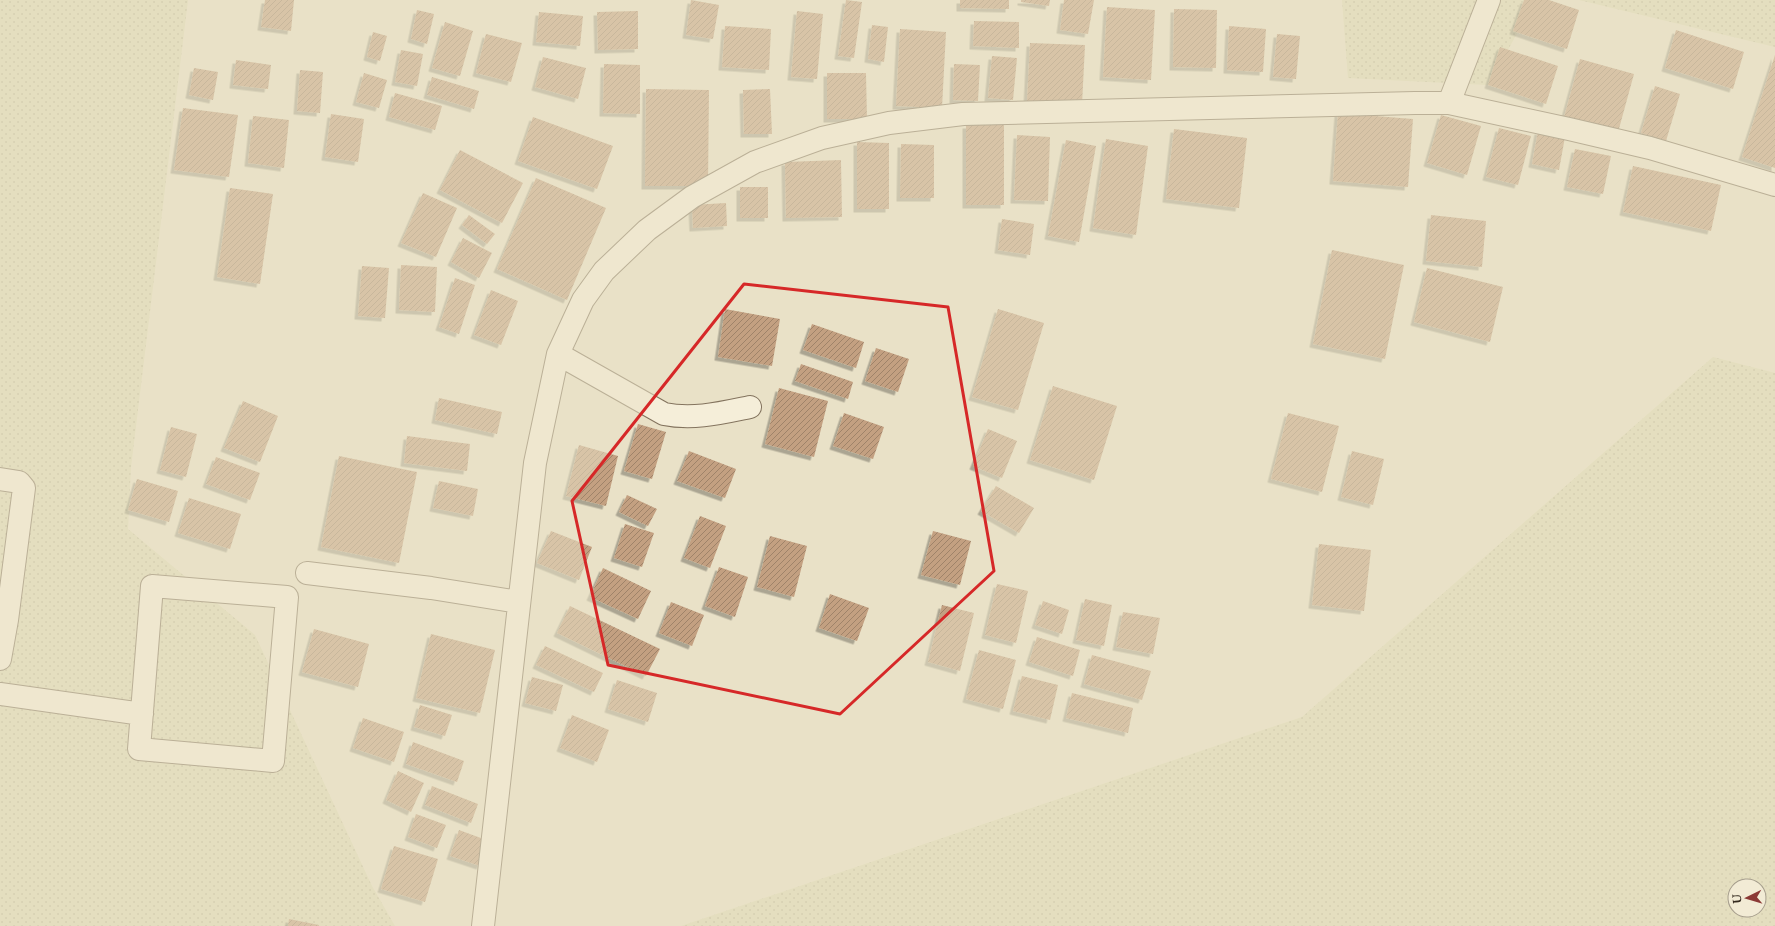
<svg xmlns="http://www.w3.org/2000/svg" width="1775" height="926" viewBox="0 0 1775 926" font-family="'Libre Baskerville',serif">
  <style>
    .farmland { fill: url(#farmland-dots); fill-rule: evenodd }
    .building { fill: url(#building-hatch); filter: url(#shadow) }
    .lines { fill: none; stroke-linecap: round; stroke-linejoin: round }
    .minor-casing { stroke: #83735e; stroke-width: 24 }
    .minor { stroke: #f5eed9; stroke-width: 22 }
    .marked { fill: none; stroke: #d62828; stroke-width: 3; stroke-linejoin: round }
  </style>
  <defs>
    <pattern id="farmland-dots" width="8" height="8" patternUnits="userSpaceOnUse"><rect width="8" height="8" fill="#ded9b5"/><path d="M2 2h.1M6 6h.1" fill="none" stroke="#bfba9b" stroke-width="1.8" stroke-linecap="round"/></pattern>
    <pattern id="building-hatch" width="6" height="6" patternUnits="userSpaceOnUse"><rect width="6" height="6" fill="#c3a081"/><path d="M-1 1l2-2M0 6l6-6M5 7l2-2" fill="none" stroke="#9f8369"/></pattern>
    <filter id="shadow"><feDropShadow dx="-3.5" dy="3.5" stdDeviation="0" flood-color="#0004"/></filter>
  </defs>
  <rect width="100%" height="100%" fill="#e9e1c7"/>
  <path class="farmland" d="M0,0H188L131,467L128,529L255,635L372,886L395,926H0Z
    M1342,0H1536L1488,85L1348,78Z
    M1579,0H1775V47Z
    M1713,357L1775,373V926H681L1302,717ZM1735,886H1759V910H1735Z"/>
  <path class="building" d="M265,0H294L291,31L261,27Z
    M691,0L719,5L713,39L686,35Z
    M846,0L862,2L854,58L838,56Z
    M960,0H1009V9L960,8Z
    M1021,0H1050L1049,6L1021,2Z
    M1064,0H1094L1088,34L1060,30Z
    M1524,0H1549L1579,10L1567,49L1513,31Z
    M1107,7L1155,10L1151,80L1103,77Z
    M1174,9L1217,10L1216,68L1173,67Z
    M417,10L434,14L427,44L411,39Z
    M638,11V49L598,50L597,12Z
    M797,11L823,14L817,79L791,77Z
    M539,12L583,16L580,46L536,42Z
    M974,21L1019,22V48L973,46Z
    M445,22L473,31L460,76L432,68Z
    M872,25L888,27L884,62L868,59Z
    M725,26L771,29L769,70L722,67Z
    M1229,26L1266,29L1263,72L1227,70Z
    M900,29L946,32L942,108L896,106Z
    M1676,30L1744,52L1733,89L1665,68Z
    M373,32L387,36L380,61L367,57Z
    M486,34L522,43L511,82L476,73Z
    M1277,34L1300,36L1296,79L1273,77Z
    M1030,43L1085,45L1082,105L1027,102Z
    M1500,47L1558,66L1546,104L1488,85Z
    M401,50L423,54L417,86L395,82Z
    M1775,55V168L1742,157Z
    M992,56L1017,58L1013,100L988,98Z
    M543,57L586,68L578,99L535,87Z
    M1580,59L1634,74L1617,136L1563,121Z
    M236,60L271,65L268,89L233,85Z
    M604,64L640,65V114L603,113Z
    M954,64L980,65L978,101L953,100Z
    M194,68L218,72L213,100L189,95Z
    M300,70L323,72L320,113L297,111Z
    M364,73L387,80L379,108L356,102Z
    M827,73H866L867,119H827Z
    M432,77L479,91L474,109L427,95Z
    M1655,86L1680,94L1666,141L1641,133Z
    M646,89L709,90L708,186H645Z
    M770,89L772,134H744L743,90Z
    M395,93L442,106L435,130L389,117Z
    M183,108L238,115L229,177L174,170Z
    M1338,113L1413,119L1408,187L1333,181Z
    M331,114L364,119L358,162L325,157Z
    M1441,115L1481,126L1467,175L1427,163Z
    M253,116L289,120L284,168L248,163Z
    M533,117L613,146L597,189L518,161Z
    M966,125H1004V205H966Z
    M1499,128L1531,136L1518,185L1486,177Z
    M1174,129L1247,138L1239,208L1166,199Z
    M1538,131L1565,137L1559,170L1532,164Z
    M1017,135L1050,137L1048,201L1014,200Z
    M1106,139L1148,146L1136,235L1093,228Z
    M1066,140L1096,146L1079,242L1048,236Z
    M857,142L889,143V209H857Z
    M901,144L934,145V198H900Z
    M1575,149L1611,156L1603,194L1567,187Z
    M460,150L523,183L502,223L440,190Z
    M841,160L842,217L786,218L785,162Z
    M1633,166L1721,185L1711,231L1623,212Z
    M536,178L606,208L567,300L497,269Z
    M740,187H768V218H740Z
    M230,188L273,194L260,284L217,277Z
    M423,193L457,208L436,257L401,243Z
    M726,203L727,226L693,228L692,205Z
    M469,215L495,234L487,244L462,225Z
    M1431,215L1486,221L1482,267L1426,261Z
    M1002,219L1034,224L1030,255L998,250Z
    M463,238L492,253L479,278L451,262Z
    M1332,250L1404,265L1385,359L1313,344Z
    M401,265L437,267L435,312L399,310Z
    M362,266L389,268L385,318L358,316Z
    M1427,268L1503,287L1490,342L1414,322Z
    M455,278L475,285L459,334L439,327Z
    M491,290L518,301L501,345L474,335Z
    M725,309L780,319L772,366L718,357Z
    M998,309L1044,323L1018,410L972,397Z
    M812,324L864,342L856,368L803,350Z
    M876,348L909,359L898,392L865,381Z
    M801,364L853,382L848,399L795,381Z
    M1053,386L1117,406L1094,480L1030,460Z
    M779,388L828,401L814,457L765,444Z
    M439,398L502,412L497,434L435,420Z
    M243,401L278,416L260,462L224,448Z
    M844,413L884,427L873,459L833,446Z
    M1288,413L1339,426L1322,492L1271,479Z
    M638,424L666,432L652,479L624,471Z
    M171,427L197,434L186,477L160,470Z
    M988,429L1017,441L1002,478L973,466Z
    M407,436L470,444L467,471L404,463Z
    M579,445L618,456L606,506L566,496Z
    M689,451L736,469L725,498L677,481Z
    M1352,451L1384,459L1373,505L1341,497Z
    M339,456L417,472L399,563L321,547Z
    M216,457L260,473L250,500L206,484Z
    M137,479L178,491L169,522L128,510Z
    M439,481L478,489L473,516L433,508Z
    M996,486L1034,508L1019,533L981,511Z
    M627,495L657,509L648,526L619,512Z
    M189,498L241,514L230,549L178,533Z
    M700,516L726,526L710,568L684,558Z
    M625,524L654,533L642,567L614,558Z
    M551,531L592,547L579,580L537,563Z
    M933,531L971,541L960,585L921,575Z
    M770,536L807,546L794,597L757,587Z
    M1319,544L1371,550L1364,611L1312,605Z
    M719,567L748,577L735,617L705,606Z
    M603,568L651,591L638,619L590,597Z
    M997,584L1028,591L1016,643L985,635Z
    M830,594L869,608L857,641L819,628Z
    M1085,599L1112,605L1104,646L1076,640Z
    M1043,601L1069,610L1062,634L1035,625Z
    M671,602L704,615L692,646L659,633Z
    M942,605L974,613L960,671L928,662Z
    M570,606L660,649L646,676L557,633Z
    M1123,612L1160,618L1153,654L1116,647Z
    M314,629L369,644L358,687L302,672Z
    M431,634L495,650L480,713L416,698Z
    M1037,637L1080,650L1073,676L1029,662Z
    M545,646L603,673L594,692L536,665Z
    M979,650L1016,660L1003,709L966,699Z
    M1092,655L1151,671L1142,700L1084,684Z
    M1022,676L1058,685L1050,720L1013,711Z
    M532,677L563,685L556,711L525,703Z
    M617,680L657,693L648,722L608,709Z
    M1072,693L1133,708L1128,733L1066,718Z
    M420,705L452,715L445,736L414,727Z
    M572,715L609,730L597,762L560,748Z
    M363,718L404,732L394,762L353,748Z
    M413,742L464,761L457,782L406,764Z
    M398,771L424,783L411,812L386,800Z
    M432,786L478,804L471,823L425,805Z
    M416,814L446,825L437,848L408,837Z
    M459,830L489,841L480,866L450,856Z
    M394,846L438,859L425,902L381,889Z
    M289,919L319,925V926H288Z"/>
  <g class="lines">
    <defs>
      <path id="minor" d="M1449,103L1489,0
        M558,354L664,414C693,420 721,413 750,407
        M0,479L19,482L24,488L7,620
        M307,573L431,588L519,602
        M152,586L287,597L273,761L139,749Z
        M0,619L7,620L0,659
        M0,694L142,714
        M483,926L535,463L558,354L583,300L604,271L647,230L692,197L755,162L822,138L889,123L963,114L1415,103H1449L1569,129L1650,148L1775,185"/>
    </defs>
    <use href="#minor" class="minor-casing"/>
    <use href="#minor" class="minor"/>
  </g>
  <path d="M0 0H1775V926H0ZM744,284L948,307L994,571L840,714L608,665L572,501Z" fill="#e9e1c7" fill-opacity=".55" fill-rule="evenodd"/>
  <path class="marked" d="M744,284L948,307L994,571L840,714L608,665L572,501Z"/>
  <g transform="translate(1747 898) rotate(265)"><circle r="19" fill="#f2ebd5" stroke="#a69e8d"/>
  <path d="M0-3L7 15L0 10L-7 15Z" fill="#8b3935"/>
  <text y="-6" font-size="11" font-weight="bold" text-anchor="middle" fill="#352b20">U</text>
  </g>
</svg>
